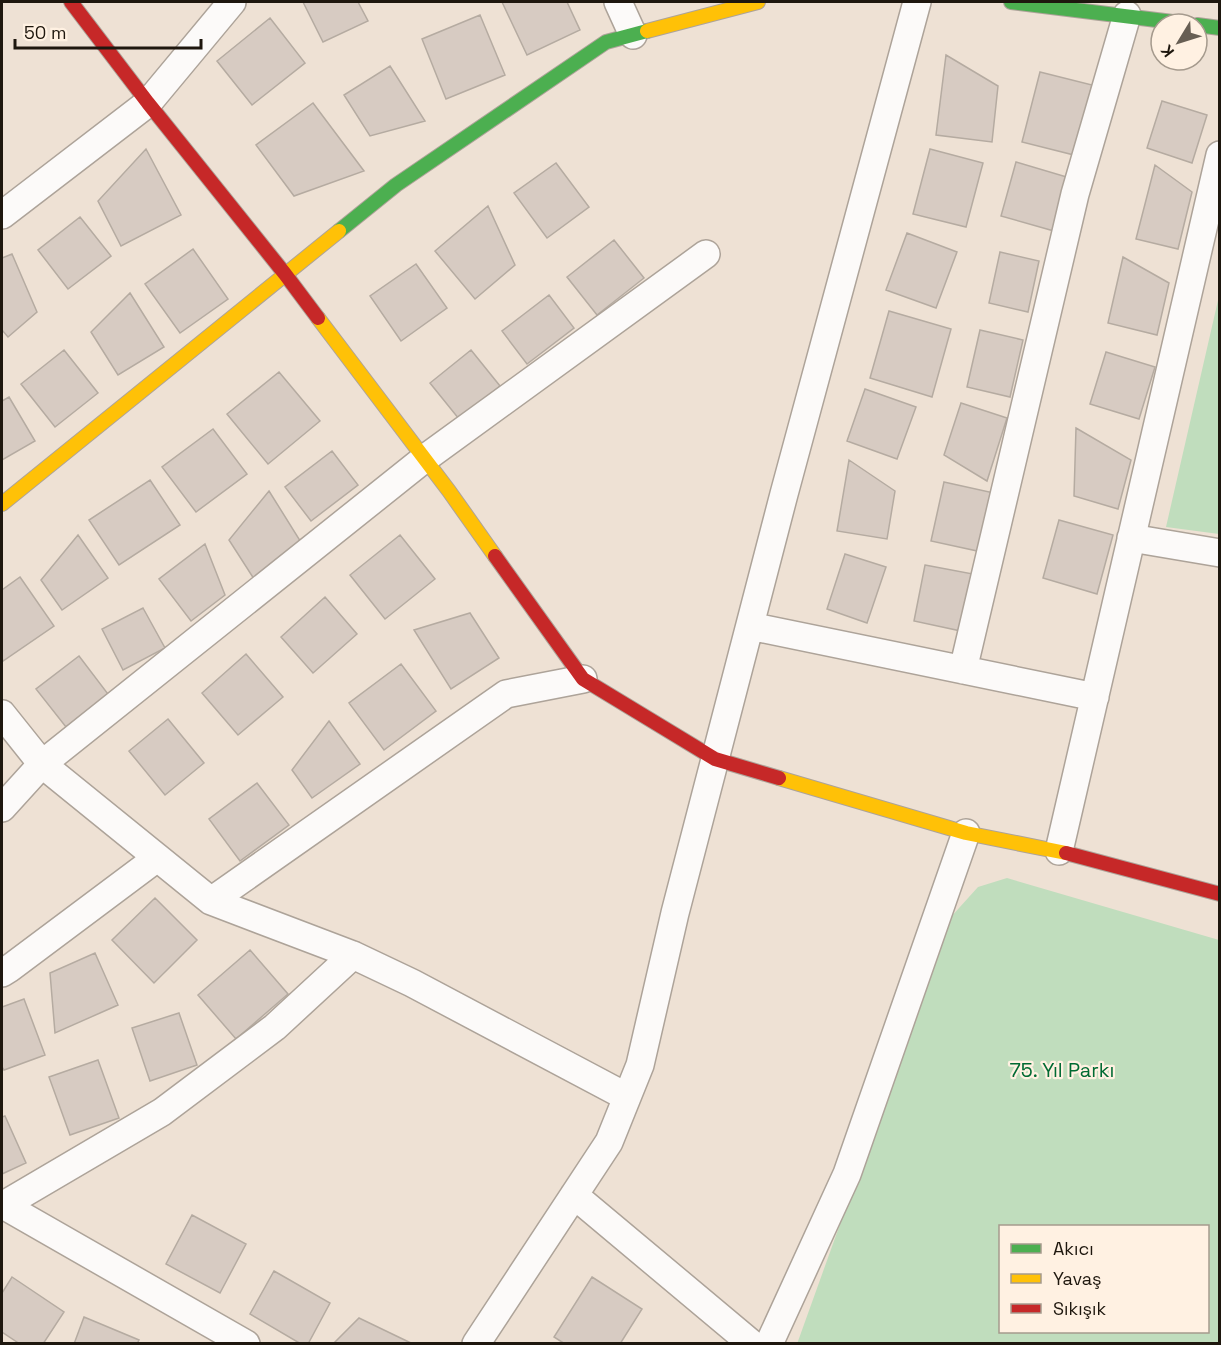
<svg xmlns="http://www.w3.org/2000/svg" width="1221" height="1345" viewBox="0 0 1221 1345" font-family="'Space Grotesk',sans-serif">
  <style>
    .green { fill: #c0ddbd; fill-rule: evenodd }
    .building { fill: #d7cbc2; stroke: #b5aba1; stroke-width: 1.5 }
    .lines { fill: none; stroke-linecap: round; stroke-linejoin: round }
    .street-casing { stroke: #ada399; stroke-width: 30 }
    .fast-casing { stroke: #ada399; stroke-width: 16 }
    .slow-casing { stroke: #ada399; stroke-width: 16 }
    .jam-casing { stroke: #ada399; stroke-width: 16 }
    .street { stroke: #fcfaf9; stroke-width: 27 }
    .fast { stroke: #4caf50; stroke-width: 14 }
    .slow { stroke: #ffc107; stroke-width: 14 }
    .jam { stroke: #c62828; stroke-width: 14 }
    .labels { text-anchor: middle; stroke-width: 4.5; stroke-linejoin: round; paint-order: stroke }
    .park-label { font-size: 20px; fill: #006a32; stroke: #fff1e2 }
  </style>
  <rect width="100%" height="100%" fill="#eee1d4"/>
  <path class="green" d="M1219,296V534L1166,527Z
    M1007,878L1219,940L1220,1340L1218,1343L797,1344L950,918L978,887ZM1000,1226H1208V1332H1000Z"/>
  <path class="building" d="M303,2H358L368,21L323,42Z
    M502,2H567L580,30L527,55Z
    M480,15L505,75L446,99L422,39Z
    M270,18L305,63L252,105L217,61Z
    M946,55L998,86L992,142L936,135Z
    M390,66L425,121L370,136L344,95Z
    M1040,72L1092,85L1074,155L1022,142Z
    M1162,101L1207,115L1192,163L1147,148Z
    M313,103L364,171L294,196L256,145Z
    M146,149L181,215L121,246L98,201Z
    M930,149L983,163L966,227L913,214Z
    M1016,162L1070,178L1054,231L1001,216Z
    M556,163L589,207L547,238L514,193Z
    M1155,165L1192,192L1178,249L1136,239Z
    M488,206L515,265L475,299L435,251Z
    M80,217L111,256L68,289L38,250Z
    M907,233L957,252L936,308L886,290Z
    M614,240L644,278L597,315L567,277Z
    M193,249L228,299L180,333L145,284Z
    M1000,252L1039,261L1028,312L989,303Z
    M12,254L37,312L8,337L2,330V258Z
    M1123,257L1169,283L1157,335L1108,323Z
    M416,264L447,308L401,341L370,296Z
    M130,293L164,347L118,375L91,332Z
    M549,295L574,328L527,364L502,331Z
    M889,311L951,329L932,397L870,378Z
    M980,330L1023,340L1010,397L967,387Z
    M64,350L98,393L55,427L21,384Z
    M471,350L500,386L459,419L430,383Z
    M1106,352L1155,367L1139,419L1090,404Z
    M279,372L320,421L268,464L227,414Z
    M865,389L916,407L897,459L847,441Z
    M9,397L35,441L2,460V401Z
    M961,403L1007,418L987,481L944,455Z
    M1076,428L1131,460L1118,509L1074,496Z
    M213,429L247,474L196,512L162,467Z
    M332,451L358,485L311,521L285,487Z
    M849,460L895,491L887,539L837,531Z
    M150,480L180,525L119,565L89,520Z
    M944,482L994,493L982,552L931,541Z
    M269,491L304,547L254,579L229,540Z
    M1059,520L1113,535L1097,594L1043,578Z
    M78,535L108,578L62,610L41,580Z
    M400,535L435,579L385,619L350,575Z
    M205,544L225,595L191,621L159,579Z
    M845,554L886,567L867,623L827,609Z
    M925,565L973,574L961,631L914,621Z
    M20,577L54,626L3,661L2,658V590Z
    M325,597L357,634L313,673L281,637Z
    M143,608L165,648L123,670L102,629Z
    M470,613L499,658L451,689L414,630Z
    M246,654L283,697L238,735L202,693Z
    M79,656L108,694L66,727L36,689Z
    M401,664L436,711L384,750L349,703Z
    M168,719L204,763L165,795L129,751Z
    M329,721L360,764L312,798L292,770Z
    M257,783L289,825L240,861L209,819Z
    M155,898L197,940L154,983L112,940Z
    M250,950L288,994L236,1039L198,995Z
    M95,953L118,1005L55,1033L50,973Z
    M24,999L45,1055L4,1070L2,1067V1007Z
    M179,1013L197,1065L150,1081L132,1028Z
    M98,1060L119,1118L70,1135L49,1077Z
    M5,1116L26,1163L2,1174V1117Z
    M192,1215L246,1244L220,1293L166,1264Z
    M274,1271L330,1303L308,1344H301L250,1314Z
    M12,1277L64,1312L43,1344H20L2,1332V1293Z
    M592,1277L642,1309L620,1344H565L554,1337Z
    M84,1317L139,1340L137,1344H74Z
    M359,1318L413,1344H333Z"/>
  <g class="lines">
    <defs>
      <path id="street" d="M618,2L633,35
        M2,215L148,103L232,2
        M1131,538L1220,553
        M750,626L1095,697
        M963,670L1075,194L1127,15
        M2,714L42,764L211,901L353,955L412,983L627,1097
        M2,808L42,764L424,459L706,254
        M1059,851L1220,155
        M211,901L506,694L583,679
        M2,973L10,968L157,858
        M574,1195L752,1344
        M3,1205L246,1344
        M2,1206L162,1112L275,1027L353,955
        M476,1344L609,1142L640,1065L675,913L784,494L917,2
        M769,1344L847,1174L966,833"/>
      <path id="fast" d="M1011,2L1189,24
        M1197,25L1220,28
        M339,231L396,185L606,42L647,31"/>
      <path id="slow" d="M647,31L758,2
        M318,318L449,491L495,556
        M2,504L339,231
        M779,778L966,833L1066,853"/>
      <path id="jam" d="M71,2L148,103L285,274L318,318
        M495,556L583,679L715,759L779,778
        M1066,853L1220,894"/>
    </defs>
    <use href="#street" class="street-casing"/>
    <use href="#fast" class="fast-casing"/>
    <use href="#slow" class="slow-casing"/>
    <use href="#jam" class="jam-casing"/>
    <use href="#street" class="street"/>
    <use href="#fast" class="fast"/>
    <use href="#slow" class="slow"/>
    <use href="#jam" class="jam"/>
  </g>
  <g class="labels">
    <g class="park-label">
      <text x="1062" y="1077">75. Yıl Parkı</text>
    </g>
  </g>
  <rect width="1221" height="1345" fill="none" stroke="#1e170e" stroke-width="6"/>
  <rect x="999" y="1225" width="210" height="108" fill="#fff1e2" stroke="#a59a8d" stroke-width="1.5"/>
  <rect x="1011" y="1244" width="30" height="9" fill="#4caf50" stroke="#a59a8d" stroke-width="1.5"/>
  <text x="1053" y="1255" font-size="18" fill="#1e170e">Akıcı</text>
  <rect x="1011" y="1274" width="30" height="9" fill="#ffc107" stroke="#a59a8d" stroke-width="1.5"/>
  <text x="1053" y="1285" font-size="18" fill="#1e170e">Yavaş</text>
  <rect x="1011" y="1304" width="30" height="9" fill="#c62828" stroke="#a59a8d" stroke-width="1.5"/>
  <text x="1053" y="1315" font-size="18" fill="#1e170e">Sıkışık</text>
  <g transform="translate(1179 42) rotate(232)"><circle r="28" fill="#fff1e2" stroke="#a59a8d" stroke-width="1.5"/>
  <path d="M0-4.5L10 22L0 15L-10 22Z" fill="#675e53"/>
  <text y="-9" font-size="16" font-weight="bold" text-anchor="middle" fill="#1e170e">K</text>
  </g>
  <path d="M15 39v9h186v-9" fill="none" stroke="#1e170e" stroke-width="3"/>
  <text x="24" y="39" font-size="18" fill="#1e170e" stroke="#fff1e2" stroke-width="4.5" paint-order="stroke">50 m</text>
</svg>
